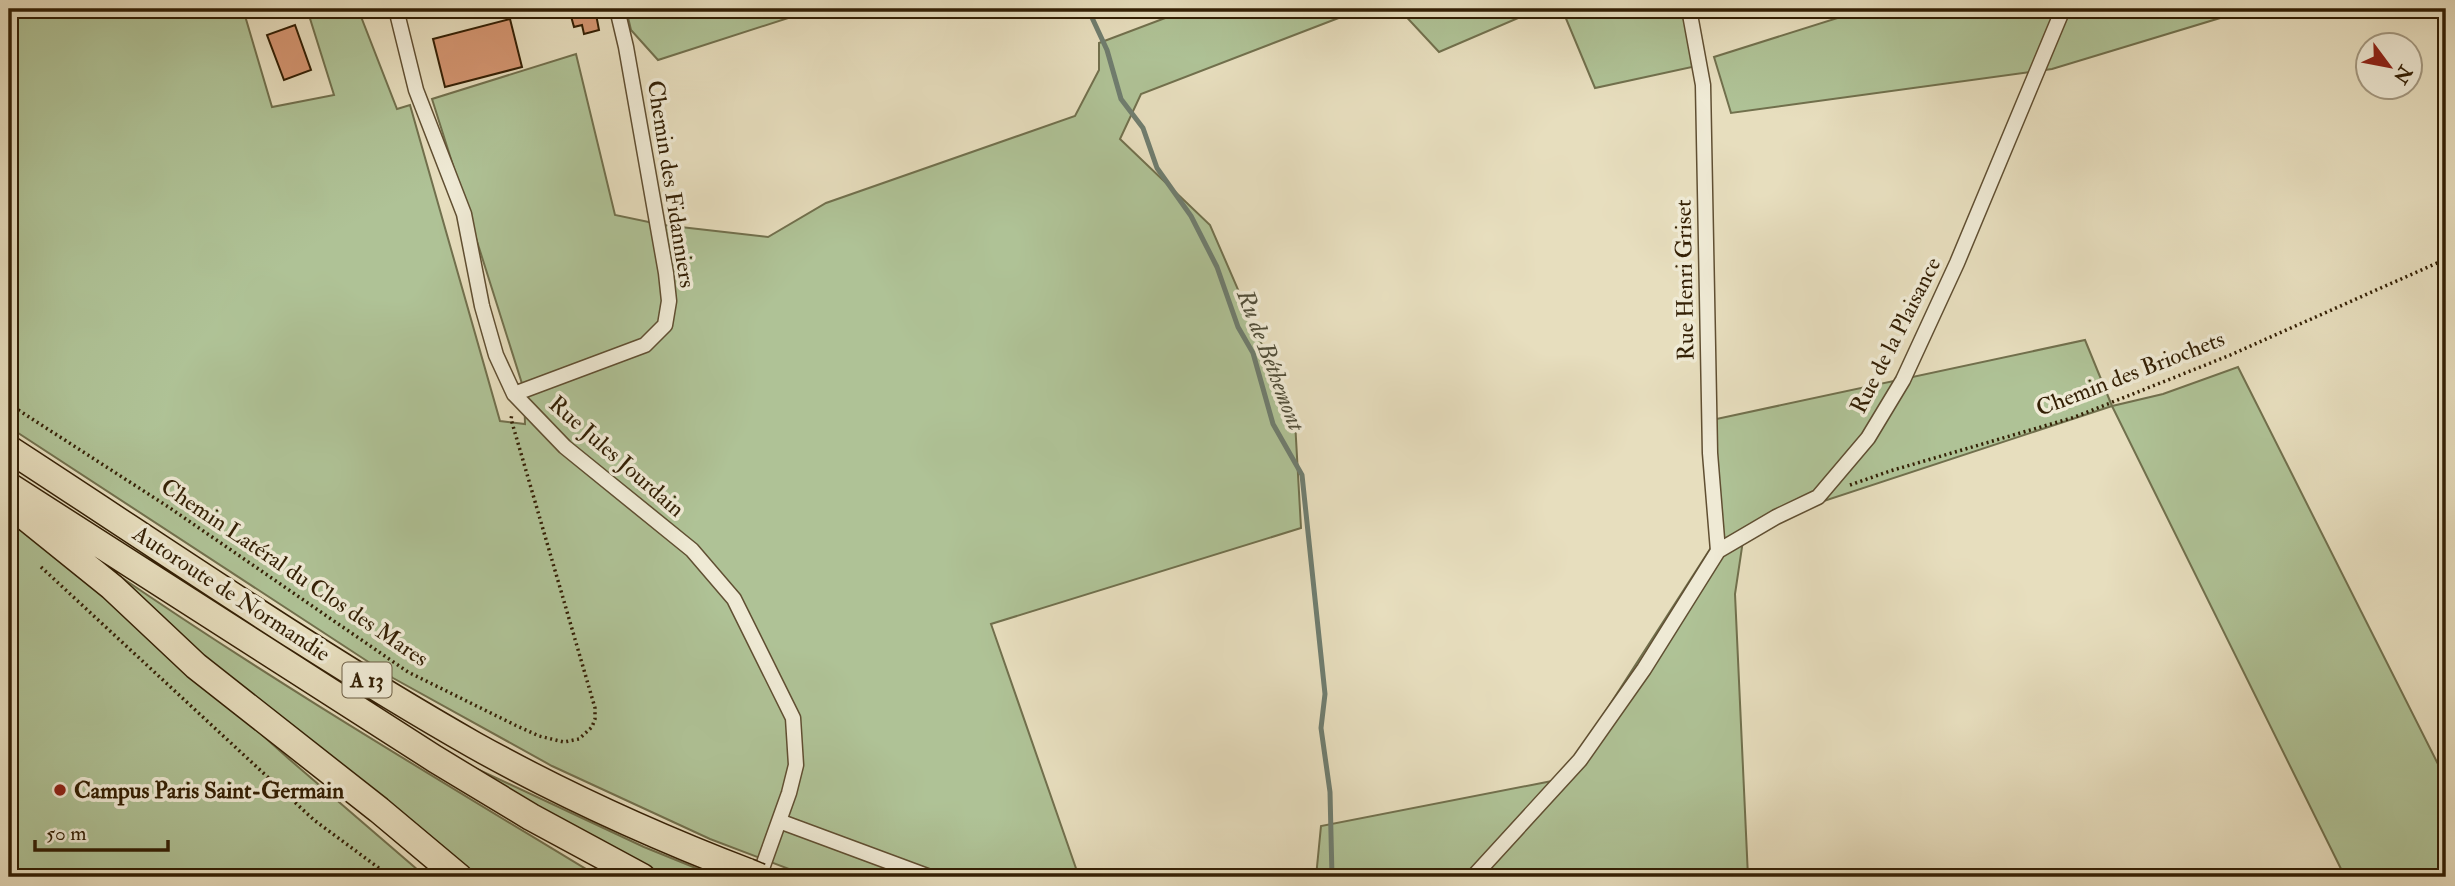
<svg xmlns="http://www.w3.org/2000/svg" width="2455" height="886" viewBox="0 0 2455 886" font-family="'IM FELL Double Pica',serif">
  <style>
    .green { fill: #afc296; stroke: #71704d; stroke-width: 2 }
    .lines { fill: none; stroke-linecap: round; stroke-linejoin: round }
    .stream { stroke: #6f7d6f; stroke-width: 5 }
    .building { fill: #d59672; stroke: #331f04; stroke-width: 2 }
    .street-casing { stroke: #604f32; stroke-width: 17 }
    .highway-casing { stroke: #331f04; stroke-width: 29 }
    .path { stroke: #331f04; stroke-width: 3.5; stroke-dasharray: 2 3.5; stroke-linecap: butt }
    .street { stroke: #efead5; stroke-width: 14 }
    .highway { stroke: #e7debe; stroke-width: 26 }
    .highway-bridge-casing { stroke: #331f04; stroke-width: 29; stroke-linecap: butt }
    .highway-bridge { stroke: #e7debe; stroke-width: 26 }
    .poi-dot { fill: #8f2418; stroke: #efead5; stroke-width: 2.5 }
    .labels { text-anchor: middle; stroke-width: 7; stroke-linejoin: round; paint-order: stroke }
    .shield { fill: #efead5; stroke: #6b5c43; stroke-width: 2 }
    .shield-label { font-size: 21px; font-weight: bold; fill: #331f04 }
    .street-label { font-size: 23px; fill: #331f04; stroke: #efead5 }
    .poi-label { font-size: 23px; font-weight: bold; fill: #331f04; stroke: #efead5; text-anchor: start }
    .water-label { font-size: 24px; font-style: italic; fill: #514e39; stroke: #efead5 }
  </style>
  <rect width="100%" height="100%" fill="#e7debe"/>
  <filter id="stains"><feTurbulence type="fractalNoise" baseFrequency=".00286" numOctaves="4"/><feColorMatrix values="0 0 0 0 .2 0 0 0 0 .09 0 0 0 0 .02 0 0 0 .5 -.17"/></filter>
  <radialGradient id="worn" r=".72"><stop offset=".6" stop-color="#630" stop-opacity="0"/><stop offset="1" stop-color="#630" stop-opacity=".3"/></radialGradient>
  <path class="green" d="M9,9H243L272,107L334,95L307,9H358L397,109L410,105L500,421L525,424L524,390L432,99L576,54L615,215L663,225L768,237L826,203L1075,116L1099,70V43L1189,9H1362L1141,94L1120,139L1210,225L1295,421L1301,528L991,624L1079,877H810L710,839L552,766L393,678L9,427Z
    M626,9H816L658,60L631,30Z
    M1399,9H1539L1439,52Z
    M1562,9H1687L1692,67L1595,88Z
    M1866,9H2228L2230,15L2052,69L1731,113L1714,57Z
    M2085,340L2112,406L2163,394L2238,367L2446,780V877H2345L2112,406L1745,527L1735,594L1748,877H1316L1321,826L1562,779L1712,546L1707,421Z
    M9,518L81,573L289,759L426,877H9Z
    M115,573C272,681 436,778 599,877H477L207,662Z
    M460,761L644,847L718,877H663L608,848Z"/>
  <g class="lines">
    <path class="stream" d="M1088,9L1107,50L1121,99L1143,128L1157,168L1191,216L1217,267L1238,327L1253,353L1273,424L1302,475L1325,694L1321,728L1330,792L1332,877"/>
  </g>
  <path class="building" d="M569,9H595L599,30L584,34L582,25L574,27Z
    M510,19L522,67L445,87L433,39Z
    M295,25L311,70L284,80L267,35Z"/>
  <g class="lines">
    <defs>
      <path id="street" d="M396,9L416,90L464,214L482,306L496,355L514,394L565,447L692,550L734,599L793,718L796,765L789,793L759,877
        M1689,9L1703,85L1710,453L1718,551
        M514,394L645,345L665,325L669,301L666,273L626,47L617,9
        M779,821L930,877
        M1473,877L1580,760L1644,669L1718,551L1776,517L1818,497L1868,438L1903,380L1957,263L2063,9"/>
      <path id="highway" d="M9,449C163,549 314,654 474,745C562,794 654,836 748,872
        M9,486L435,759L531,817L642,877
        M9,504L112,587L196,666L379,810L459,877"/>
    </defs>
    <use href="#street" class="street-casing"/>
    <use href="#highway" class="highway-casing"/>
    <path class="path" d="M9,404L170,508L408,672L515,725L539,736L564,742L579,739L592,727L595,719V708L511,419L512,414
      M1850,485L1890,471L2075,417L2228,356L2446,259
      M41,567L314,820L391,877"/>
    <use href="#street" class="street"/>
    <use href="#highway" class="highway"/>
    <defs>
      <path id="highway-bridge" d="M748,872L760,877"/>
    </defs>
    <use href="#highway-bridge" class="highway-bridge-casing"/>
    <use href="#highway-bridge" class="highway-bridge"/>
  </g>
  <circle class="poi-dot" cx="60" cy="790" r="7"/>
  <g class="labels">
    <rect class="shield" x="342.5" y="662.5" width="49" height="35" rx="5"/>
    <g class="shield-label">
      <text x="367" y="687">A 13</text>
    </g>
    <g class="street-label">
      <text transform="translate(672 184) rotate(81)" y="8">Chemin des Fidanniers</text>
      <text transform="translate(1684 280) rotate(-91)" y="8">Rue Henri Griset</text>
      <text transform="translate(1895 335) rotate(-63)" y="8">Rue de la Plaisance</text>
      <text transform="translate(2130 373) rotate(-21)" y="8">Chemin des Briochets</text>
      <text transform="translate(617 456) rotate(41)" y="8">Rue Jules Jourdain</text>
      <text transform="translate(295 572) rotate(34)" y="8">Chemin Latéral du Clos des Mares</text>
      <text transform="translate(232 593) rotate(33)" y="8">Autoroute de Normandie</text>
    </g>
    <g class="poi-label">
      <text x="74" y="798">Campus Paris Saint-Germain</text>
    </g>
    <g class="water-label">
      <text transform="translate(1271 360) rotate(69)" y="8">Ru de Béthemont</text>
    </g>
  </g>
  <rect width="2455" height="886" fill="none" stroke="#e7debe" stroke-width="35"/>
  <rect x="10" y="10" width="2434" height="865" fill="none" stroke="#331f04" stroke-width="3.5"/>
  <rect x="18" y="18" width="2420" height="851" fill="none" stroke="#331f04" stroke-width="2"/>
  <g transform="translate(2389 66) rotate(122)"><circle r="33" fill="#efead5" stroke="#a49981" stroke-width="2"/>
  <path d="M0-5L12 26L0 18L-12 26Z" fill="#8f2418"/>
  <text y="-10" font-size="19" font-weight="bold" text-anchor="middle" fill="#331f04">N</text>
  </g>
  <path d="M35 840v10h133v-10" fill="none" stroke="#331f04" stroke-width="3.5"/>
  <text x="46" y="840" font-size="21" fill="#331f04" stroke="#efead5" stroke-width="5" paint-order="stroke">50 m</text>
  <rect width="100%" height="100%" filter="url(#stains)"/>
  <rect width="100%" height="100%" fill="url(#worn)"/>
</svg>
